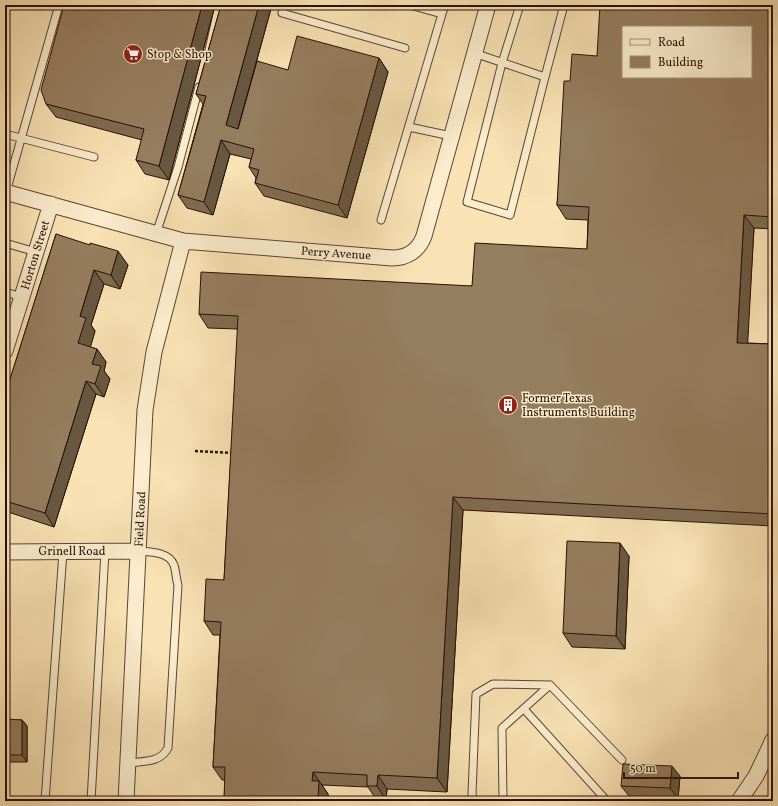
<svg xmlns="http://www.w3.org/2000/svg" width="778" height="806" viewBox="0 0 778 806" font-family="Vollkorn,serif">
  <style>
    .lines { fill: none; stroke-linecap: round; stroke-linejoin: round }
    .service-casing { stroke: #5c442f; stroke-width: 9 }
    .minor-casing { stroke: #5c442f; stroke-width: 17 }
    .path { stroke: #280f03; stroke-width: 2.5; stroke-dasharray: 3 2; stroke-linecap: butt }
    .service { stroke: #fbedce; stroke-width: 7 }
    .minor { stroke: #fbedce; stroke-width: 15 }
    .wall { fill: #806c52; stroke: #280f03 }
    .shaded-wall { fill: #685842; stroke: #280f03 }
    .building { fill: #957d5f; stroke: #280f03; fill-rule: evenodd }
    .labels { text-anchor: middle; stroke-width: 3; stroke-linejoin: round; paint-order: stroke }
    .poi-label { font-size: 12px; fill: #280f03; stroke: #fbedce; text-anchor: start }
    .street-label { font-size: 12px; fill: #280f03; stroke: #fbedce }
  </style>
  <rect width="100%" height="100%" fill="#f9e3b4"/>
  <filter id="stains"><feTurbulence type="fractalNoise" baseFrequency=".005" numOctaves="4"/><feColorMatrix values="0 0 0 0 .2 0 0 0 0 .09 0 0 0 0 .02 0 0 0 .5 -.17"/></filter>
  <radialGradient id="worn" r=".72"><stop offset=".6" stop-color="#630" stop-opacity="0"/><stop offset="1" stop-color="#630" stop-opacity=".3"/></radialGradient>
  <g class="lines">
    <defs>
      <path id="service" d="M284,5L282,13L405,48
        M410,5L442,14L445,5
        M520,5L502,63L467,202L510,215L545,77
        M209,50L219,5
        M474,53L545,77L564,5
        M409,127L451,136
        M5,134L94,157
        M6,192L59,5
        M381,220L442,14
        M156,234L178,167L199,87
        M5,243L36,252
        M5,292L22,297
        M524,709L607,801
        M128,763C144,761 160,763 168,748L178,585C176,579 176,571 174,565C169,552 151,552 139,551
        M45,801L63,552
        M91,801L105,551
        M474,801L472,794L476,694L493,684L550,685
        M503,801L502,728L550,685L622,760"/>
      <path id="minor" d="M5,192L183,241L392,258C407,258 419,250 424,236L488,5
        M5,351L51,204
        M5,552L139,551
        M126,801L145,410L154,352L183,241
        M739,801L756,776L773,740"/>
    </defs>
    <use href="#service" class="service-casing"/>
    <use href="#minor" class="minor-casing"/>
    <path class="path" d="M195,451L234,453"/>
    <use href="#service" class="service"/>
    <use href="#minor" class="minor"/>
  </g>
  <path class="wall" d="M215,5L169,180L145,174L136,160L142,140L56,117L46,104Z
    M221,5H272L238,129L288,70L379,58L388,72L347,218L264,196L255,183L256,178L249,167L251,159L230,154L213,215L187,208L178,195L203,104L196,94Z
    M773,8V229L754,228L747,343L773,344V526L463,510L447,792L387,789L386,800L376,799L368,787L322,785L328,794V801H224L225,780H222L213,767L220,635H213L204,621L224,580L238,329L208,328L199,314L472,286L587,249L588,220L566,219L557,205L570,81L597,56Z
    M56,234L128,265L120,289L104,284L91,325L95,331L90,347L97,349L106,362L104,371L110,379L104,397L96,394L54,527L5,511V395Z
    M629,556L625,649L572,647L563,633Z
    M5,719L22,720L27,726V762H5Z
    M680,776L678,799L629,796L621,786Z"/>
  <path class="shaded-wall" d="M202,5H215L169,180L159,166Z
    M259,5H272L235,139L226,125Z
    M379,58L388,72L347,218L338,205Z
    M221,140L230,154L213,215L204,202Z
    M744,215L754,228L747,356L737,343Z
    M118,251L128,265L120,289L111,275Z
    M94,270L104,284L91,325L95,331L88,356L78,343L80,316Z
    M97,349L106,362L104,371L110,379L104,397L95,384L92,364Z
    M86,381L96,394L54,527L45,513Z
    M453,497L463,510L447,792L437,778Z
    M620,543L629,556L625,649L616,636Z
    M22,720L27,726V762L22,755Z
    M672,766L680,776L678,799L670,788Z
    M313,772L328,794V801H319L318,799L312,781Z
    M378,775L387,789L386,800L377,786Z"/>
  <path class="building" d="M64,5H202L159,166L136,160L144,129L46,104L41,90Z
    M221,5H259L226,125L238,129L257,61L288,70L297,36L379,58L338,205L255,183L259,170L249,167L254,149L221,140L204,202L178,195L206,96L196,94Z
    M600,5H716L773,8V217L744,215L737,343L773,344V514L453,497L437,778L378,775L377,786H367V775L313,772L312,781H319L318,799H314V801H224L225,767H213L221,622L204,621L206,579L224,580L238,316L199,314L201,272L472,286L475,243L587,249L589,207L557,205L564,81H570L572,54L597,56ZM623,27H751V77H623Z
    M56,234L90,245V243L118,251L111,275L94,270L80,316L86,318L78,343L97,349L92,364L101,366L95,384L86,381L45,513L5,501V395Z
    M567,541L620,543L616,636L563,633Z
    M5,719L22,720V755H5Z
    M623,764L672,766L670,788L621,786Z"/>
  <defs>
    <symbol id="supermarket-disc" viewBox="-11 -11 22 22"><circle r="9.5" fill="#8f2418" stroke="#fbedce"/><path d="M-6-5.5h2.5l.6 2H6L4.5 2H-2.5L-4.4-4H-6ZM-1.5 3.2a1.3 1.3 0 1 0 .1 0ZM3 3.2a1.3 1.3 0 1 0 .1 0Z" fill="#fff"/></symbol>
    <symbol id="building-disc" viewBox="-11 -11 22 22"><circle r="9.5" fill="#8f2418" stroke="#fbedce"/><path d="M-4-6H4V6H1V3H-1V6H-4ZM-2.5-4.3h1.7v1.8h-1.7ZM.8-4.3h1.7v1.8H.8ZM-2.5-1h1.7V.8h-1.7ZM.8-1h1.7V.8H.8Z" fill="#fff"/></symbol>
  </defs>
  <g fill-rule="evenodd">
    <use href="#supermarket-disc" x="122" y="43" width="22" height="22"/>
    <use href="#building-disc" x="497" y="394" width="22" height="22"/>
  </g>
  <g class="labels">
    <g class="poi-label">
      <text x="147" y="58">Stop &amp; Shop</text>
      <text x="522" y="402">Former Texas<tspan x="522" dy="14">Instruments Building</tspan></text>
    </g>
    <g class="street-label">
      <text transform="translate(336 253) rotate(4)" y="4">Perry Avenue</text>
      <text transform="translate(35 255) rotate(-73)" y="4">Horton Street</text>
      <text transform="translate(140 519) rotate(-87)" y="4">Field Road</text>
      <text x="72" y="555">Grinell Road</text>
    </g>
  </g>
  <rect width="778" height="806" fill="none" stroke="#f9e3b4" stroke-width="20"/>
  <rect x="6" y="6" width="766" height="794" fill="none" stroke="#280f03" stroke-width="2"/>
  <rect x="10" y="10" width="758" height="786" fill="none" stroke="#280f03"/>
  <rect x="622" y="26" width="130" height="52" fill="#fbedce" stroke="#a7947d"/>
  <rect x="630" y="39" width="20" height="6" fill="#fbedce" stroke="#a7947d"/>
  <text x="658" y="46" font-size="12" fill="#280f03">Road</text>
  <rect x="630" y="56" width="20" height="12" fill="#957d5f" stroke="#a7947d"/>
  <text x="658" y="66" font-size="12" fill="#280f03">Building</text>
  <path d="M624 772v6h114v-6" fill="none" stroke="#280f03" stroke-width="2"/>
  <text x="630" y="772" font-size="12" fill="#280f03" stroke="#fbedce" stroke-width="3" paint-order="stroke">50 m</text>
  <rect width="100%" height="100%" filter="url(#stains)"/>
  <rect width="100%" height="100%" fill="url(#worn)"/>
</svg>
